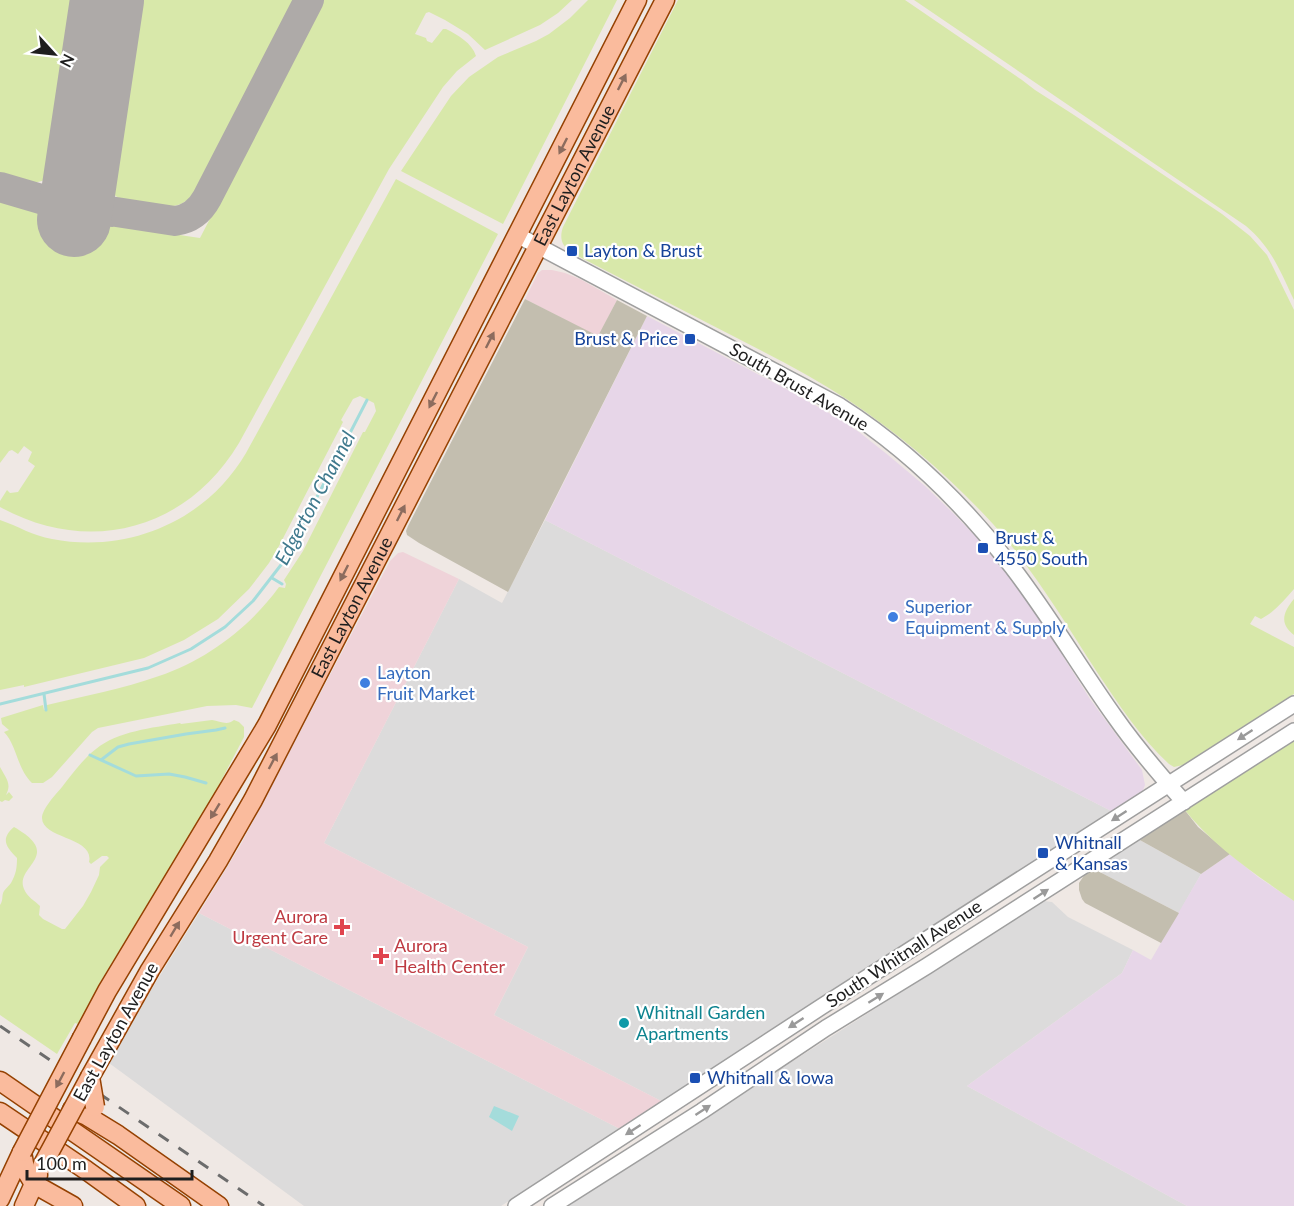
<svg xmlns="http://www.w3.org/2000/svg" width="1294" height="1206" viewBox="0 0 1294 1206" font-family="Lato,sans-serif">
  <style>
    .residential { fill: #dcdbdb }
    .commercial { fill: #efd3d9 }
    .industrial { fill: #e7d6e8 }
    .construction { fill: #c3beaf }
    .grass { fill: #d8e8aa }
    .water { fill: #a4dcdb }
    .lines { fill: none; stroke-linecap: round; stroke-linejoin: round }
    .stream { stroke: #a4dcdb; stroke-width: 3 }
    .taxiway { stroke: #aeaaa8; stroke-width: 30 }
    .runway { stroke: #aeaaa8; stroke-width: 74 }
    .minor-casing { stroke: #9f9f9f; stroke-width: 18 }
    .major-casing { stroke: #954102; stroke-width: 21 }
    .minor { stroke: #fff; stroke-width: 15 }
    .major { stroke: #fabb9d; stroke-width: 18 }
    .rail { stroke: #6c6c6c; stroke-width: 3; stroke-dasharray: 12 12; stroke-linecap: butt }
    .major-bridge-casing { stroke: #954102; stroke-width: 21; stroke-linecap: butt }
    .major-bridge { stroke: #fabb9d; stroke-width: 18 }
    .oneway { fill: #8c6c5e }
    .oneway2 { fill: #9a9a9a }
    .transit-dot { fill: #1a4fb4; stroke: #fff; stroke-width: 2 }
    .shop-dot { fill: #3f7fe0; stroke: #fff; stroke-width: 2 }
    .health-dot { fill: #e0444e; stroke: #fff; stroke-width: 2 }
    .culture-dot { fill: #0f9aa8; stroke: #fff; stroke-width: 2 }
    .labels { text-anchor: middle; stroke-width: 4.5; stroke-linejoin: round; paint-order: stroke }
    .street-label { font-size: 18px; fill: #1e1e1e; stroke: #fff }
    .transit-label { font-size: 18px; fill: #164399; stroke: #fff; text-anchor: start }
    .shop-label { font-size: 18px; fill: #366cbe; stroke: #fff; text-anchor: start }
    .health-label { font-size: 18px; fill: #be3a42; stroke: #fff; text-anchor: end }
    .culture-label { font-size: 18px; fill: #0d838f; stroke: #fff; text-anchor: start }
    .water-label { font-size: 20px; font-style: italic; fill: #3f798d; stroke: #fff }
  </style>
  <rect width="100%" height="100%" fill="#efe8e4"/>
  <path class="residential" d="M545,520L1113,812L663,1102L494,1015L528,947L324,843L459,579L502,603Z
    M1138,839L1201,874L1179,913L1092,868Z
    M1044,901L1052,902L1068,917L1133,950L1122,973L967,1086L1187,1206H567L691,1126Z
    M199,913L620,1129L501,1206H304L109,1063L131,1022Z"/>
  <path class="commercial" d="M542,270H552L565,273L580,279L617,300L598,337L525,299L538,273Z
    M403,552L459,579L324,843L528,947L494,1015L663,1102L620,1129L199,913L240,846L390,561L398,553Z"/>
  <path class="industrial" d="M647,316L788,390L836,417L859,432L888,455L925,486L954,514L977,538L1015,584L1044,626L1090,699L1142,770L1145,785L1141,795L1113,812L545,520Z
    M1230,854L1258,877L1294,901V1206H1187L967,1086L1122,973L1133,950L1151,960L1201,874Z"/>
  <path class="construction" d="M525,299L598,336L617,300L647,316L508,592L419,543L407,535L406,531L408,526Z
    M1184,809L1198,827L1230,854L1201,874L1138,839Z
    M1092,868L1179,913L1161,943L1085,903L1082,899L1079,890V883L1085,874Z"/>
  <path class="grass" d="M0,0H81L56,165C47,192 20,181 0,175Z
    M133,0H295L199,187C194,195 187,202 178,205C169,208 158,205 149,204C127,202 109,202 106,175Z
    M323,0H572L558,13L540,25L485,50L468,34L445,20L429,12L426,13L415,34L426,38L427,41L432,43L443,29H446C458,35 472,43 476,56L457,71L443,87L389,169L239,443C187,530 89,556 0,507V501L7,490L10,493L18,492L35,466L28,461L32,452L24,446L18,454L12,450L9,451L0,463V200L42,213L77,220L200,238Z
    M588,0H617L503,224L401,171L451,96L469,77L498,57L536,41L549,34L570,18Z
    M678,0H905L1022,80L1035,90L1074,115L1222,214L1250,236L1267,255L1294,310V589C1284,600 1275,612 1261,619L1255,616L1250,624L1294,647V694L1183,765L1174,767L1169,764C1140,737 1119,705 1097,672C1064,621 1033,569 993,524C950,477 901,435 848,400C812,376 772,356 733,336C680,309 626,281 572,253C562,246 559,239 563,227Z
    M914,0H1294V300C1280,271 1272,248 1246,226Z
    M396,179L498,234L252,708L236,705L207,706L98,728L92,732L52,777L43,783H32C17,769 17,745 4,732L9,730L2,724L1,718L43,705L44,710L47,709V705C84,696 123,689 159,676C206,660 249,628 279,587L285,588L286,584L284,580L303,551L363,432H365L376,411L374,403L360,396L353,399L341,420L343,422L279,546L269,563L249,589L218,619L184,640L144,658L24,687V685L0,690V520C18,526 33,536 52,539C129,554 207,520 246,453Z
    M1294,599V635C1279,624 1283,612 1294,599Z
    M212,720C220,721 227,726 234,720L239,722L244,727V737L211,800L102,979L78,1024L75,1023L57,1054L0,1015V905C4,899 1,896 4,891C6,888 9,886 11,883C16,874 17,868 17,858C6,847 0,839 14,827C65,856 14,866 24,889C27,897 35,901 40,906L39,915L43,919L62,929H65L83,906L91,892L99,875L100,867L109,858L107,856H102L91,864L89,862C95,837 42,839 42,818C42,809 56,794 62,787C72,774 83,759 96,749C118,731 152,728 180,723L181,724Z
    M1294,739V901C1256,875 1213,846 1184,809Z
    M0,767C6,778 12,784 6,795L9,792L13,797L9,801L5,800L2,802L0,801Z"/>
  <path class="water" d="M494,1106L519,1116L512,1131L489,1117Z"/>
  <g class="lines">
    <path class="stream" d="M272,578L282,584
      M44,694L46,710
      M0,704L148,668L191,649L225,627L253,601L284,561L367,400
      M90,755L136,776L169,774L185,777L206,783
      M101,760L118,747L129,744L186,734L216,730L225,728"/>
    <path class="taxiway" d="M81,174C87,192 93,206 112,212
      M0,187L51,202L175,221C190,219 200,211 207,198L309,0"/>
    <path class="runway" d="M74,220L107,0"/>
    <defs>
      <path id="minor" d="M517,235L840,406C906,448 964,505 1012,567C1049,615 1080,668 1115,717C1136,747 1160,775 1184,802
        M516,1206L821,1007L1294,704
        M552,1206L702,1111L826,1028L927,966L1294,731"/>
      <g id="major">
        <path d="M82,1038L107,991L267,725L637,0"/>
        <path id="s1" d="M90,1077L150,970L218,861L253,800L665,0"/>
        <path d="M0,1081L181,1206"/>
        <path d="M72,1110L87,1116L118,1135L219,1206"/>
        <path d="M0,1112L86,1170L136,1206"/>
        <path d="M22,1152L25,1169L34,1184L73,1206"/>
        <path d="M0,1199L22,1152"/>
        <path d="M24,1206L38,1175"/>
      </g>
    </defs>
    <use href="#minor" class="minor-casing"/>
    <use href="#major" class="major-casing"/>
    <use href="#minor" class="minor"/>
    <use href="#major" class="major"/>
    <path class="rail" d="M0,1026L264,1206"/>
    <defs>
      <path id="major-bridge" d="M90,1077L95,1107
        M22,1152L82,1038
        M42,1166L90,1077"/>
    </defs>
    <use href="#major-bridge" class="major-bridge-casing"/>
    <use href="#major-bridge" class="major-bridge"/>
  </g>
  <defs><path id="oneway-solid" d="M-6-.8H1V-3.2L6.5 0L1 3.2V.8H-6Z" transform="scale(1.5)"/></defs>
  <g class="oneway">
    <use href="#oneway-solid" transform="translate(622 82) rotate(-63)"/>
    <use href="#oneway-solid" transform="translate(563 146) rotate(117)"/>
    <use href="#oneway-solid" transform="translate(490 340) rotate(-63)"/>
    <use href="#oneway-solid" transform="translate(433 400) rotate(117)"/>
    <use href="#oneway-solid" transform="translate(401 513) rotate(-63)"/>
    <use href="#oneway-solid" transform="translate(344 573) rotate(117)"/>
    <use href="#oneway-solid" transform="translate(273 761) rotate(-62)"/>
    <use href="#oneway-solid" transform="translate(215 811) rotate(121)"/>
    <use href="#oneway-solid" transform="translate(175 929) rotate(-59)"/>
    <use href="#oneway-solid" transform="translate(60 1080) rotate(118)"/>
  </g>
  <g class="oneway2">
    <use href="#oneway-solid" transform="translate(1245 735) rotate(147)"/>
    <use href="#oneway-solid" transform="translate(1119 816) rotate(147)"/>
    <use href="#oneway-solid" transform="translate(1041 894) rotate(-33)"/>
    <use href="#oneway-solid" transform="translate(876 998) rotate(-32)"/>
    <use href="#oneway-solid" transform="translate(796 1023) rotate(147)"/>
    <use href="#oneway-solid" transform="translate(703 1110) rotate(-33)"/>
    <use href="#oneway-solid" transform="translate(633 1130) rotate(147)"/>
  </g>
  <g class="transit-dot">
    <rect x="566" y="245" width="12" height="12" rx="3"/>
    <rect x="684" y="333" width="12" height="12" rx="3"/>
    <rect x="977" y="542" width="12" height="12" rx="3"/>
    <rect x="1037" y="847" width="12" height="12" rx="3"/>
    <rect x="689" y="1072" width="12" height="12" rx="3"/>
  </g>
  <g class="shop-dot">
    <circle cx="893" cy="617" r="6"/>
    <circle cx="365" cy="683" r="6"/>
  </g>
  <g class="health-dot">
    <path d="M339 918h6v6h6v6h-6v6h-6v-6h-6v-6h6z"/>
    <path d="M378 947h6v6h6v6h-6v6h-6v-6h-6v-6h6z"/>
  </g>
  <circle class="culture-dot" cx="624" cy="1023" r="6"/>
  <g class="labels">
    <g class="street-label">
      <text dy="6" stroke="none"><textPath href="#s1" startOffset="1024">East Layton Avenue</textPath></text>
      <text transform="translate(799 387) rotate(30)" y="6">South Brust Avenue</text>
      <text dy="6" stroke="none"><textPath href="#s1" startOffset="538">East Layton Avenue</textPath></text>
      <text transform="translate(904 954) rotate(-33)" y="6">South Whitnall Avenue</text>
      <text transform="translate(116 1032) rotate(-61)" y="6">East Layton Avenue</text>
    </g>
    <g class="transit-label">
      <text x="584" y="257">Layton &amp; Brust</text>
      <text x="678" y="345" text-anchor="end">Brust &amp; Price</text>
      <text x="995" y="544">Brust &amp;<tspan x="995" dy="21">4550 South</tspan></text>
      <text x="1055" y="849">Whitnall<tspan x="1055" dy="21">&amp; Kansas</tspan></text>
      <text x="707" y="1084">Whitnall &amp; Iowa</text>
    </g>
    <g class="shop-label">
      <text x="905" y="613">Superior<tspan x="905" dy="21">Equipment &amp; Supply</tspan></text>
      <text x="377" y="679">Layton<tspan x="377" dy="21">Fruit Market</tspan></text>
    </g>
    <g class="health-label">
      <text x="328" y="923">Aurora<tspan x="328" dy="21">Urgent Care</tspan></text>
      <text x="394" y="952" text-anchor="start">Aurora<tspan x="394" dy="21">Health Center</tspan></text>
    </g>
    <g class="culture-label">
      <text x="636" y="1019">Whitnall Garden<tspan x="636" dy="21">Apartments</tspan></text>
    </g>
    <g class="water-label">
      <text transform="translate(315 498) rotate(-62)" y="7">Edgerton Channel</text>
    </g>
  </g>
  <g transform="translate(54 54) rotate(117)" stroke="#ffffff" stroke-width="4.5" paint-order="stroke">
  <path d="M0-4.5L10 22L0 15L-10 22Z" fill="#1e1e1e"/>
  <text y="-9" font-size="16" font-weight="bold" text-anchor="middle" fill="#1e1e1e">N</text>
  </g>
  <path d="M27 1170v9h165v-9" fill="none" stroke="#1e1e1e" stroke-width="3"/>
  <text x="36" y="1170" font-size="18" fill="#1e1e1e" stroke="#ffffff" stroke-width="4.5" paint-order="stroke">100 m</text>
</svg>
